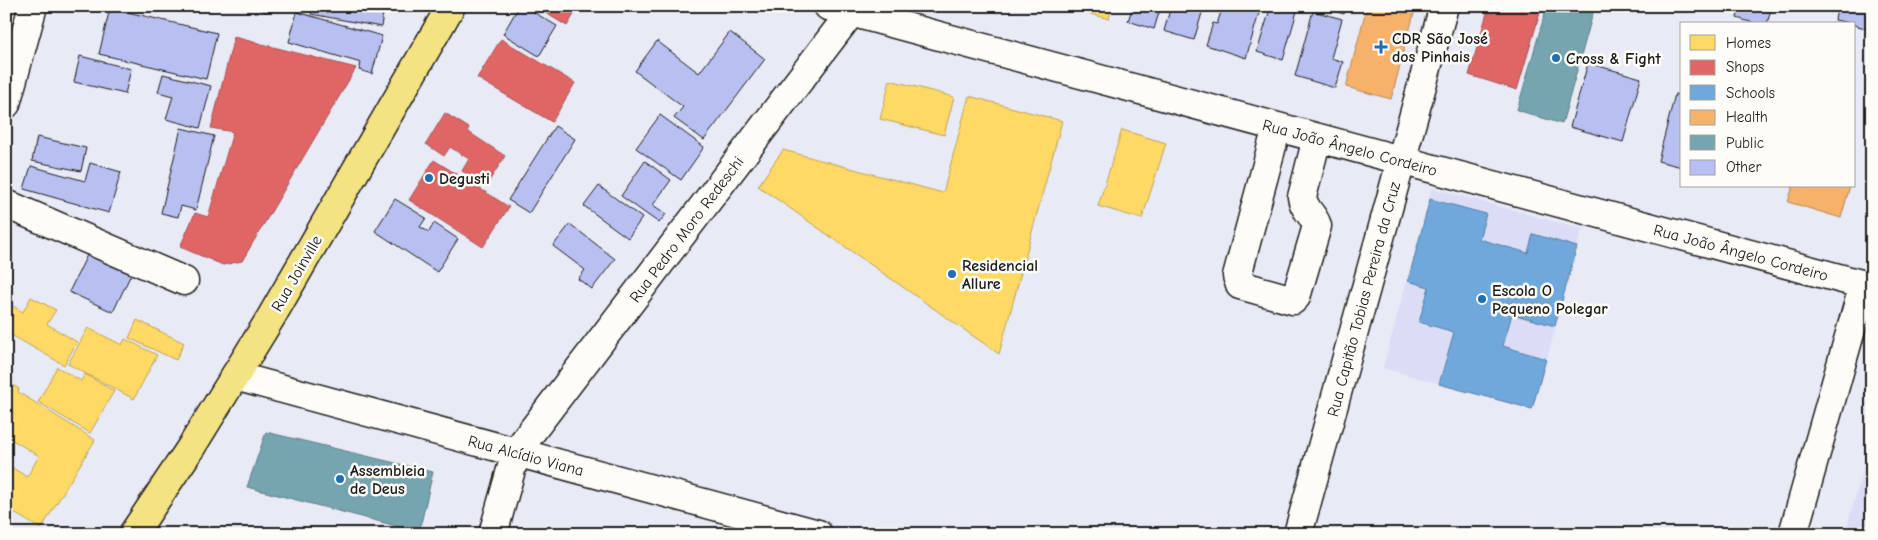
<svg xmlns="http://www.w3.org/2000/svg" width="1878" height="540" viewBox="0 0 1878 540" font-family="'Comic Neue',sans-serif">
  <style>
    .built { fill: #daddf5 }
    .homes { fill: #ffd966; stroke: #bba050 }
    .shops { fill: #e06666; stroke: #a55050 }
    .schools { fill: #6fa8dc; stroke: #567ea2 }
    .health { fill: #f6b26b; stroke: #b58553 }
    .public { fill: #76a5af; stroke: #5b7c83 }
    .building { fill: #b8c0f2; stroke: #1c1c1c }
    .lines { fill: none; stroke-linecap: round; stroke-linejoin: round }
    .minor-casing { stroke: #1c1c1c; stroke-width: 31 }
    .major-casing { stroke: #1c1c1c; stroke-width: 31 }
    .minor { stroke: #fdfcf7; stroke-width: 28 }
    .major { stroke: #f4e382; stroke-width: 28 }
    .poi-dot { fill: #1f6fb2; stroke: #fdfcf7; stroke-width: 2 }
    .labels { text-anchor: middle; stroke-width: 5; stroke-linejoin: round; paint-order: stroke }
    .poi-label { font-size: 16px; font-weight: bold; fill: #1c1c1c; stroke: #fdfcf7; text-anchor: start }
    .street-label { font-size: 16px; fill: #1c1c1c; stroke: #fdfcf7 }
  </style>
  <rect width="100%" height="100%" fill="#e8eaf6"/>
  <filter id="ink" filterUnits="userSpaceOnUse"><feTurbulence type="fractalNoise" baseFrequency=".02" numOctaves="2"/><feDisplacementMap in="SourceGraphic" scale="10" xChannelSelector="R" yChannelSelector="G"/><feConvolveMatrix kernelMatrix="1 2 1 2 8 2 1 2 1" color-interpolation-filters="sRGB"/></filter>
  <g filter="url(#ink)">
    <path class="built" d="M1432,188L1582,229L1533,410L1383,368Z
      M1872,437V534H1845Z"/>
    <path class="homes" d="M1060,6H1112L1109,19Z
      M890,80L954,97L944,135L880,119Z
      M969,96L1062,121L999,354L758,186L783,150L943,193Z
      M1122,130L1166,143L1142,219L1098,206Z
      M31,297L56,310L47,324L77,342L64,365L6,332V314L11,305L23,312Z
      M137,320L184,343L176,360L129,338Z
      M88,328L122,345L125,339L157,355L134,399L68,364Z
      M57,367L81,381L85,374L114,391L90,433L38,402Z
      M6,381L19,389L18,392L95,440L41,529L6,508V469L8,465L27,477L39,456L6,436Z"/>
    <path class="shops" d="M534,6H579L567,26Z
      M1489,6H1542L1517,90L1469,75Z
      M234,37L356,68L242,261L223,265L180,247L195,213L208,217L233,132L211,128Z
      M501,39L575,83L552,122L477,78Z
      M445,113L469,128L467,131L505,156L486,186L462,171L469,159L450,147L444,156L426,144Z
      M434,160L509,207L483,247L409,200Z"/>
    <path class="schools" d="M1430,199L1486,214L1479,239L1528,253L1533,234L1577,247L1555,326L1512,314L1503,346L1546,359L1532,409L1439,384L1454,332L1419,322L1429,287L1408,281Z"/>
    <path class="health" d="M1367,6H1416L1391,99L1346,87Z
      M1793,186H1850L1841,218L1788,202Z"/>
    <path class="public" d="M1547,6H1595L1562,124L1517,110Z
      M266,432L433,472L419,532L247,487Z"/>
    <path class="building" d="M132,6H148L147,10Z
      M251,6H270L267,12Z
      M312,6H384L381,27L311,14Z
      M519,6H523L557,26L539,56L503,34Z
      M1133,6H1161L1154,29L1128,21Z
      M1171,6H1204L1194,40L1164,31Z
      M1223,6H1261L1246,58L1206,45L1213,23L1217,24Z
      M1271,6H1281L1297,11L1283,60L1257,52Z
      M1318,6H1346L1344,14Z
      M1740,6H1772L1767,24H1757L1737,18Z
      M1828,6H1872V30L1854,25V24L1835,20L1837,9Z
      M110,8L217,33L206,79L99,54Z
      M1313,11L1342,19L1331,58L1343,62L1335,88L1295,76Z
      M297,12L382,36L372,74L359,70L361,63L289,42Z
      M730,32L765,59L704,140L674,118L683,107L635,71L657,41L699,73Z
      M80,56L131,69L125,94L74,82Z
      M1588,63L1641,78L1623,142L1570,127Z
      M163,74L211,86L200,128L166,119L173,96L158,92Z
      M1675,94L1682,96V167L1658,161Z
      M660,115L704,147L681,180L636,148Z
      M555,126L575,139L529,213L508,200Z
      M181,128L214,136L196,210L181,206L178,217L161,213Z
      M37,137L86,148L81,171L32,161Z
      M645,161L671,180L653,205L666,214L659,223L621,196Z
      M90,163L121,172L109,213L24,189L31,166L85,181Z
      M599,186L642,218L628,238L584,206Z
      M395,199L426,218L420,227L429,232L434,223L458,239L437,272L375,231Z
      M570,224L615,259L592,289L578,279L585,270L553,246Z
      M91,247L134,268L113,312L69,292Z"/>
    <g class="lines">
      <defs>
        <path id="minor" d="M828,6L1872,287
          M6,104L33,6
          M1277,127L1237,276L1240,285L1293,300L1296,297L1317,226C1314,214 1304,211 1302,197L1317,138
          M6,204L184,281
          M235,376L818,534
          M493,534L516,452L856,6
          M1298,534L1444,6
          M1793,534L1864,284"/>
        <path id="major" d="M133,534L190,449L270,319L451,6"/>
      </defs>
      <use href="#minor" class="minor-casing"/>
      <use href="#major" class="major-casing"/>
      <use href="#minor" class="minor"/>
      <use href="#major" class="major"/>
    </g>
  </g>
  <g class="poi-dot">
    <path d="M1378.5 39.5h5v5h5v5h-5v5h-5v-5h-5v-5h5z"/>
    <circle cx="1556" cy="58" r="5"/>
    <circle cx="429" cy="178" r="5"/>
    <circle cx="952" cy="274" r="5"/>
    <circle cx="1482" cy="299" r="5"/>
    <circle cx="340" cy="479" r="5"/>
  </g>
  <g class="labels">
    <g class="poi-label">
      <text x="1392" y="44">CDR São José<tspan x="1392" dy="18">dos Pinhais</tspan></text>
      <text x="1566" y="64">Cross &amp; Fight</text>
      <text x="439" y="184">Degusti</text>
      <text x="962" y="271">Residencial<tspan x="962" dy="18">Allure</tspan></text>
      <text x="1492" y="296">Escola O<tspan x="1492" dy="18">Pequeno Polegar</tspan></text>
      <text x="350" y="476">Assembleia<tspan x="350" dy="18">de Deus</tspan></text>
    </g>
    <g class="street-label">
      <text transform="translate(1350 147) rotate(15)" y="6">Rua João Ângelo Cordeiro</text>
      <text transform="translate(686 229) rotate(-53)" y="6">Rua Pedro Moro Redeschi</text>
      <text transform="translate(1741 252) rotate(15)" y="6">Rua João Ângelo Cordeiro</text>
      <text transform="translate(296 273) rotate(-60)" y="6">Rua Joinville</text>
      <text transform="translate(1363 299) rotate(-75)" y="6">Rua Capitão Tobias Pereira da Cruz</text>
      <text transform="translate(526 455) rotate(15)" y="6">Rua Alcídio Viana</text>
    </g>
  </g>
  <rect width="1878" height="540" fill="none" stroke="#fdfcf7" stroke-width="25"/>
  <rect x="12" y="12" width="1853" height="515" fill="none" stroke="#1c1c1c" stroke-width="2" filter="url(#ink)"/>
  <rect x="1680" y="22" width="175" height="165" fill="#fdfcf7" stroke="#a3a29f"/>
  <rect x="1690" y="35" width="25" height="15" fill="#ffd966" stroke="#a3a29f"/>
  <text x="1726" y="48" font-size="15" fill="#1c1c1c">Homes</text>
  <rect x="1690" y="60" width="25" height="15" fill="#e06666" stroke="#a3a29f"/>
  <text x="1726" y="72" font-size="15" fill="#1c1c1c">Shops</text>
  <rect x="1690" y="85" width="25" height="15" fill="#6fa8dc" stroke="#a3a29f"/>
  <text x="1726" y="98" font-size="15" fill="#1c1c1c">Schools</text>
  <rect x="1690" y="110" width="25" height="15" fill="#f6b26b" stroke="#a3a29f"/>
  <text x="1726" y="122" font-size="15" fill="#1c1c1c">Health</text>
  <rect x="1690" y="135" width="25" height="15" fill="#76a5af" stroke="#a3a29f"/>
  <text x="1726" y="148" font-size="15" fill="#1c1c1c">Public</text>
  <rect x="1690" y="160" width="25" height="15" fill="#b8c0f2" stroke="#a3a29f"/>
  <text x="1726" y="172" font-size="15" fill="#1c1c1c">Other</text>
</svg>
